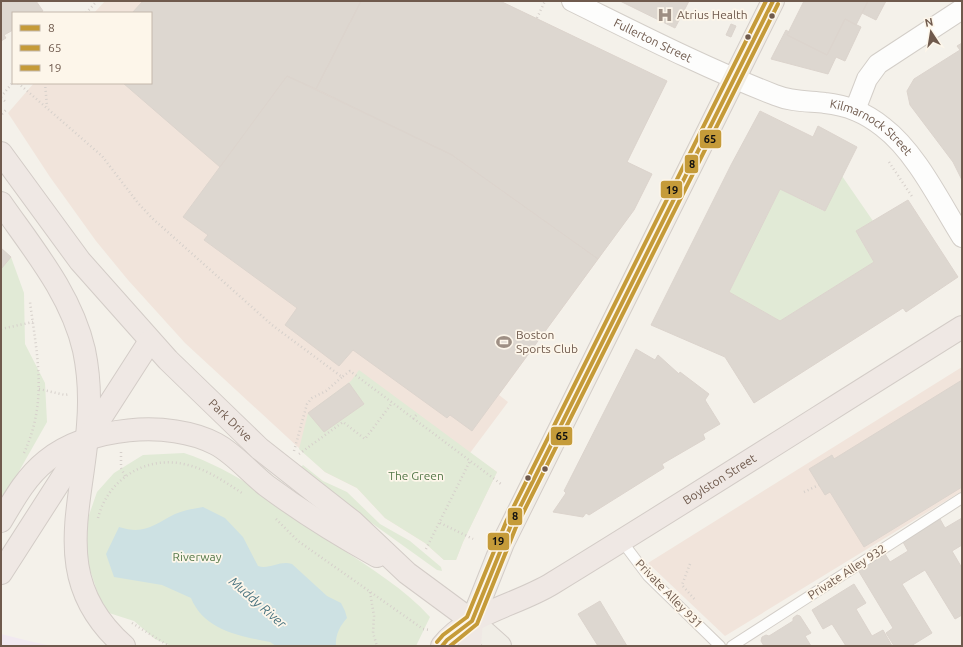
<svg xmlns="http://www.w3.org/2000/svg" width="963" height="647" viewBox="0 0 963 647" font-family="Ubuntu,sans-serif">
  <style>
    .commercial { fill: #f1e4db }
    .education { fill: #f1e9f0 }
    .green { fill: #e1ead6 }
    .water { fill: #cde1e3 }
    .building { fill: #ddd7d0; stroke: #dcd4cd }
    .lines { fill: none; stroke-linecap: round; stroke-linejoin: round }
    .lane-casing { stroke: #d3cec8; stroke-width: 12 }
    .street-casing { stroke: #d3cec8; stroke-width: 22 }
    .primary-casing { stroke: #d3ccc7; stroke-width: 24 }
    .highway-casing { stroke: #d3ccc7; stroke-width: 24 }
    .path { stroke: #d6d0cb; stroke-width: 2.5; stroke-dasharray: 1 3; stroke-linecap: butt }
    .lane { stroke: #fdfdfc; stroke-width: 10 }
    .street { stroke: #fdfdfc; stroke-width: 20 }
    .primary { stroke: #f0ede6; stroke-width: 22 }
    .highway { stroke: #efe8e4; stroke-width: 22 }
    .bus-1-casing { stroke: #fdf6ea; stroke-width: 7 }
    .bus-2-casing { stroke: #fdf6ea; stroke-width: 7 }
    .bus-3-casing { stroke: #fdf6ea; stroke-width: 7 }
    .bus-1 { stroke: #c59b39; stroke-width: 4 }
    .bus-2 { stroke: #c59b39; stroke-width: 4 }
    .bus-3 { stroke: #c59b39; stroke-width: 4 }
    .bus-dot { fill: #6f5a4d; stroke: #fdf6ea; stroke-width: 1.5 }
    .labels { text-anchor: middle; stroke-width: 3.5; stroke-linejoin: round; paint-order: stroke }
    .poi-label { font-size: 12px; fill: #6f5a4d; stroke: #fdf6ea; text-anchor: start }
    .street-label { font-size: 12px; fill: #6f5a4d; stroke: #fdf6ea }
    .park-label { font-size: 12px; fill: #55794a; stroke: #fdf6ea }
    .water-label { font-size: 13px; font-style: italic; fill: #4a7480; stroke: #fdf6ea }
    .line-badge { stroke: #fdf6ea; stroke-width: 1.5 }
    .pale-badge-label { font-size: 11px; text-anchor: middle; font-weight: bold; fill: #111 }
  </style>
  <rect width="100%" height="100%" fill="#f4f1ea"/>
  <path class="commercial" d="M105,1H500L667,81L627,162L652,174L634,210L499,395L508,402L470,453L497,472L463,542L456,560H444L425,543L385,518L357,488L325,472L185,343L128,280L96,241L50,177L8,113L34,83H151V13H94Z
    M962,367V491L725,636L648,563Z"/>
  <path class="education" d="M1,634L29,641L52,646H1Z"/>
  <path class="green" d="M842,176L873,221L856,231L874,262L780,321L729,292L780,189L824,211Z
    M1,248L11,257L24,293L25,344L45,383L47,422L1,503Z
    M359,370L497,472L463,542L456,560H444L425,543L385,518L357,488L325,472L299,449L308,413L351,381Z
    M184,453C241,472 290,513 339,547C370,568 405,589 430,617L416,646H171L155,639L134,621L109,613L99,597L89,567L86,539L88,518L97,492L114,473L143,455Z
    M303,465L323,481L347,492L380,524L410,541L441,567L442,571L437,570L348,506L300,468Z"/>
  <path class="water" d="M203,507L225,518L243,537L258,566C269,570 280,560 292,564L327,596L341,603L345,611L347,618C340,626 335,635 336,646H276L270,642C239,636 204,630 191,598L162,585L114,577L106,554L119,527C145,535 153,525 175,514C184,510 193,509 203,507Z"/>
  <path class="building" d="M36,1L43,11L39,13H13V30L4,35L6,38L1,41V2Z
    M143,1H361L316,89L287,76L220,167L123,83H151V13H132Z
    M361,1H500L667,81L627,162L652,174L634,210L598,259L452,155L316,89Z
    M620,1H689L675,28Z
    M804,1H868L856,25L845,19L827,55L787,35Z
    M868,1H886L876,20L862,13Z
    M845,19L861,27L845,61L836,57L828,74L771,59L786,30L789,32L787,35L827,55Z
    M731,24L736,26L731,37L726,35Z
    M962,43V180L953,162L910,105L907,91L914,79L960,50L957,46Z
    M287,76L452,155L598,259L472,431L450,415L447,418L353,350L339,366L285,325L297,308L204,240L208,235L183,217Z
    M760,111L813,137L818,126L857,147L825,211L780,189L729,292L780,321L874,262L856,231L908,200L958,277L906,312L903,308L754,403L725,357L651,325L731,165Z
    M1,248L11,257L1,269Z
    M636,349L655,360L658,355L679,374L680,372L709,394L705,400L720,424L703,434L705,439L662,464L664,468L589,515L586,513L583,517L553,512L566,493L564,491Z
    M962,380V487L864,547L830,492L825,495L809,469L832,455L834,459Z
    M349,383L364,404L324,432L308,413Z
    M962,518V545L952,551L962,568V615L955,619L925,570L902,584L932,633L911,646H894L886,633L893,628L858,570L885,554L890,562L908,551L903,542L940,519L945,528Z
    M854,584L866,603L856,609L872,636L883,630L892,646H846L832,624L823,629L812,610Z
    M600,601L627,646H598L578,614Z
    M797,615L800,616L811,633L805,636L811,646H764L761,641L762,637L766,635L769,636L793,621V618Z"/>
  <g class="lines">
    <defs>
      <path id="lane" d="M621,540L648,576L720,646
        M732,646L962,498"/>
      <g id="street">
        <path id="s1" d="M572,1C639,34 705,68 775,95C792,102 808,101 825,103C846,105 867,114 883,127C916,152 940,202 962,237"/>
        <path d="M855,110L867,79L878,64L962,9"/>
      </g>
      <path id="primary" d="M500,646L472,621L503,543L773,1"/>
      <g id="highway">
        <path id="s2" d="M1,153L80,261L168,360L260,449L353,522L407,573L472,621"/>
        <path d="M1,203C33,249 71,294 84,350C89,374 90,401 88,425C82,510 49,580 124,646"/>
        <path d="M1,521C14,499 26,477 46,461C87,427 169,419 216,444C235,454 250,473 267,486C302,512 339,535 377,556"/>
        <path d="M1,573L150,341"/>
        <path id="s3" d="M442,646C469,612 518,605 553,583C690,499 826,412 962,327"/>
        <path d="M470,646L472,621"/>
      </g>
    </defs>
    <use href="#lane" class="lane-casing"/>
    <use href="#street" class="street-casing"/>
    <use href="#primary" class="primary-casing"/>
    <use href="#highway" class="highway-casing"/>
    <path class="path" d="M86,13L97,1
      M537,18L545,1
      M18,83L102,156L138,203L152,218L272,325L342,377L350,371L501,484
      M45,83L47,107
      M1,97L13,82
      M1,98L6,102
      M2,114L6,110
      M889,162L913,198
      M1,329L33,322
      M39,389L65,395L70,394
      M413,419L417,414
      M294,451L307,404L312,398L326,391L342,377
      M121,452V468L125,476
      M24,453C48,401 37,356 30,302
      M299,454L343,422L365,439L392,403
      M804,492L819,485
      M98,518C108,478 148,454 188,465C208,470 225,482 242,493
      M276,519L298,541L423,629L430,630
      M440,523L473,539
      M426,549L470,461
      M690,564L682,585L696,601
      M370,592L374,616L373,633L377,646
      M132,623L169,646"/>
    <use href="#lane" class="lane"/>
    <use href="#street" class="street"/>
    <use href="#primary" class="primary"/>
    <use href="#highway" class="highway"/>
    <defs>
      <path id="bus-1" d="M442,646L447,640L472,621L511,525L773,1"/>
      <path id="bus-2" d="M450,646L477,624L516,527L778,4"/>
      <path id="bus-3" d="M437,642L443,635L467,617L506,522L766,1"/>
    </defs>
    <use href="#bus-1" class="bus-1-casing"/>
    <use href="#bus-2" class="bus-2-casing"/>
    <use href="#bus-3" class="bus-3-casing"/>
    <use href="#bus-1" class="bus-1"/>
    <use href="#bus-2" class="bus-2"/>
    <use href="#bus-3" class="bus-3"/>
  </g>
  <defs>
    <symbol id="hospital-bare" viewBox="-9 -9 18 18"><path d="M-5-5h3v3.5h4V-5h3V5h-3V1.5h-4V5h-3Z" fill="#9e8f84" stroke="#fdf6ea" stroke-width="2.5" paint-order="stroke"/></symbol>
    <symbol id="stadium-bare" viewBox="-9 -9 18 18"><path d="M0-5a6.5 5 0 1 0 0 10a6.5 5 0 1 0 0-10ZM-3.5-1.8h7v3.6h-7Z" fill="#9e8f84" stroke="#fdf6ea" stroke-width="2.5" paint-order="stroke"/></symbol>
  </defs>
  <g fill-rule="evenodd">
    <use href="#hospital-bare" x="654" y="4" width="22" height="22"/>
    <use href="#stadium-bare" x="493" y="331" width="22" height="22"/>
  </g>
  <g class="bus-dot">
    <circle cx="772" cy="16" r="3.5"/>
    <circle cx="748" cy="37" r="3.5"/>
    <circle cx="545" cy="469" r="3.5"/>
    <circle cx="528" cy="478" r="3.5"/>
  </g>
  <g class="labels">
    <g class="poi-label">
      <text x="677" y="19">Atrius Health</text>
      <text x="516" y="339">Boston<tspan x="516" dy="14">Sports Club</tspan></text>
    </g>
    <g class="street-label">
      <text dy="4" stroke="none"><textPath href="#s1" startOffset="90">Fullerton Street</textPath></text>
      <text dy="4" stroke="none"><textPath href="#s1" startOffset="328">Kilmarnock Street</textPath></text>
      <text dy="4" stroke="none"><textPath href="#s2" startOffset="353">Park Drive</textPath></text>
      <text dy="4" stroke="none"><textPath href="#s3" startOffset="325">Boylston Street</textPath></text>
      <text transform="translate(847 572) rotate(-33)" y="4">Private Alley 932</text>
      <text transform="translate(669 594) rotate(46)" y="4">Private Alley 931</text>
    </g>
    <g class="park-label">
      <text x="416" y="480">The Green</text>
      <text x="197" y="561">Riverway</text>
    </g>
    <g class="water-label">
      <text transform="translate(258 602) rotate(41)" y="5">Muddy River</text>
    </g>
  </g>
  <g class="line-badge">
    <rect x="699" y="129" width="23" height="20" rx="4" fill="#c59b39"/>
    <rect x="684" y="154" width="15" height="20" rx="4" fill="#c59b39"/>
    <rect x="660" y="180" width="23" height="19" rx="4" fill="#c59b39"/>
    <rect x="550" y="426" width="23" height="20" rx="4" fill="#c59b39"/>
    <rect x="507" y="507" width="16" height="19" rx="4" fill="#c59b39"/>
    <rect x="487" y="532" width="23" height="19" rx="4" fill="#c59b39"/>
  </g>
  <g class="pale-badge-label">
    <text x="710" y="143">65</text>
    <text x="692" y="168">8</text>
    <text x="672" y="194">19</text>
    <text x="562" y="440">65</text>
    <text x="515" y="520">8</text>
    <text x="498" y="545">19</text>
  </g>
  <rect width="963" height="647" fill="none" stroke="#6f5a4d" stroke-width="4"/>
  <rect x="12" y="12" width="140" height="72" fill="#fdf6ea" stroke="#c4b8ab"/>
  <rect x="20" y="25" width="20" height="6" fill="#c59b39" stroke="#c4b8ab"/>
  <text x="48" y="32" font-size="12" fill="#6f5a4d">8</text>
  <rect x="20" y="45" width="20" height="6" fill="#c59b39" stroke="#c4b8ab"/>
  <text x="48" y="52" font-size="12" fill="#6f5a4d">65</text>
  <rect x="20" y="65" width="20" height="6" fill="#c59b39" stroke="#c4b8ab"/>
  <text x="48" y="72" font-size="12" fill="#6f5a4d">19</text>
  <g transform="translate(931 32) rotate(348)" stroke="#fdf6ea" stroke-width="3" paint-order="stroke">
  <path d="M0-3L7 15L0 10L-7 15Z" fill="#6f5a4d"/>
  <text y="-6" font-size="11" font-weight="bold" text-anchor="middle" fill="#6f5a4d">N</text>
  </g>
</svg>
